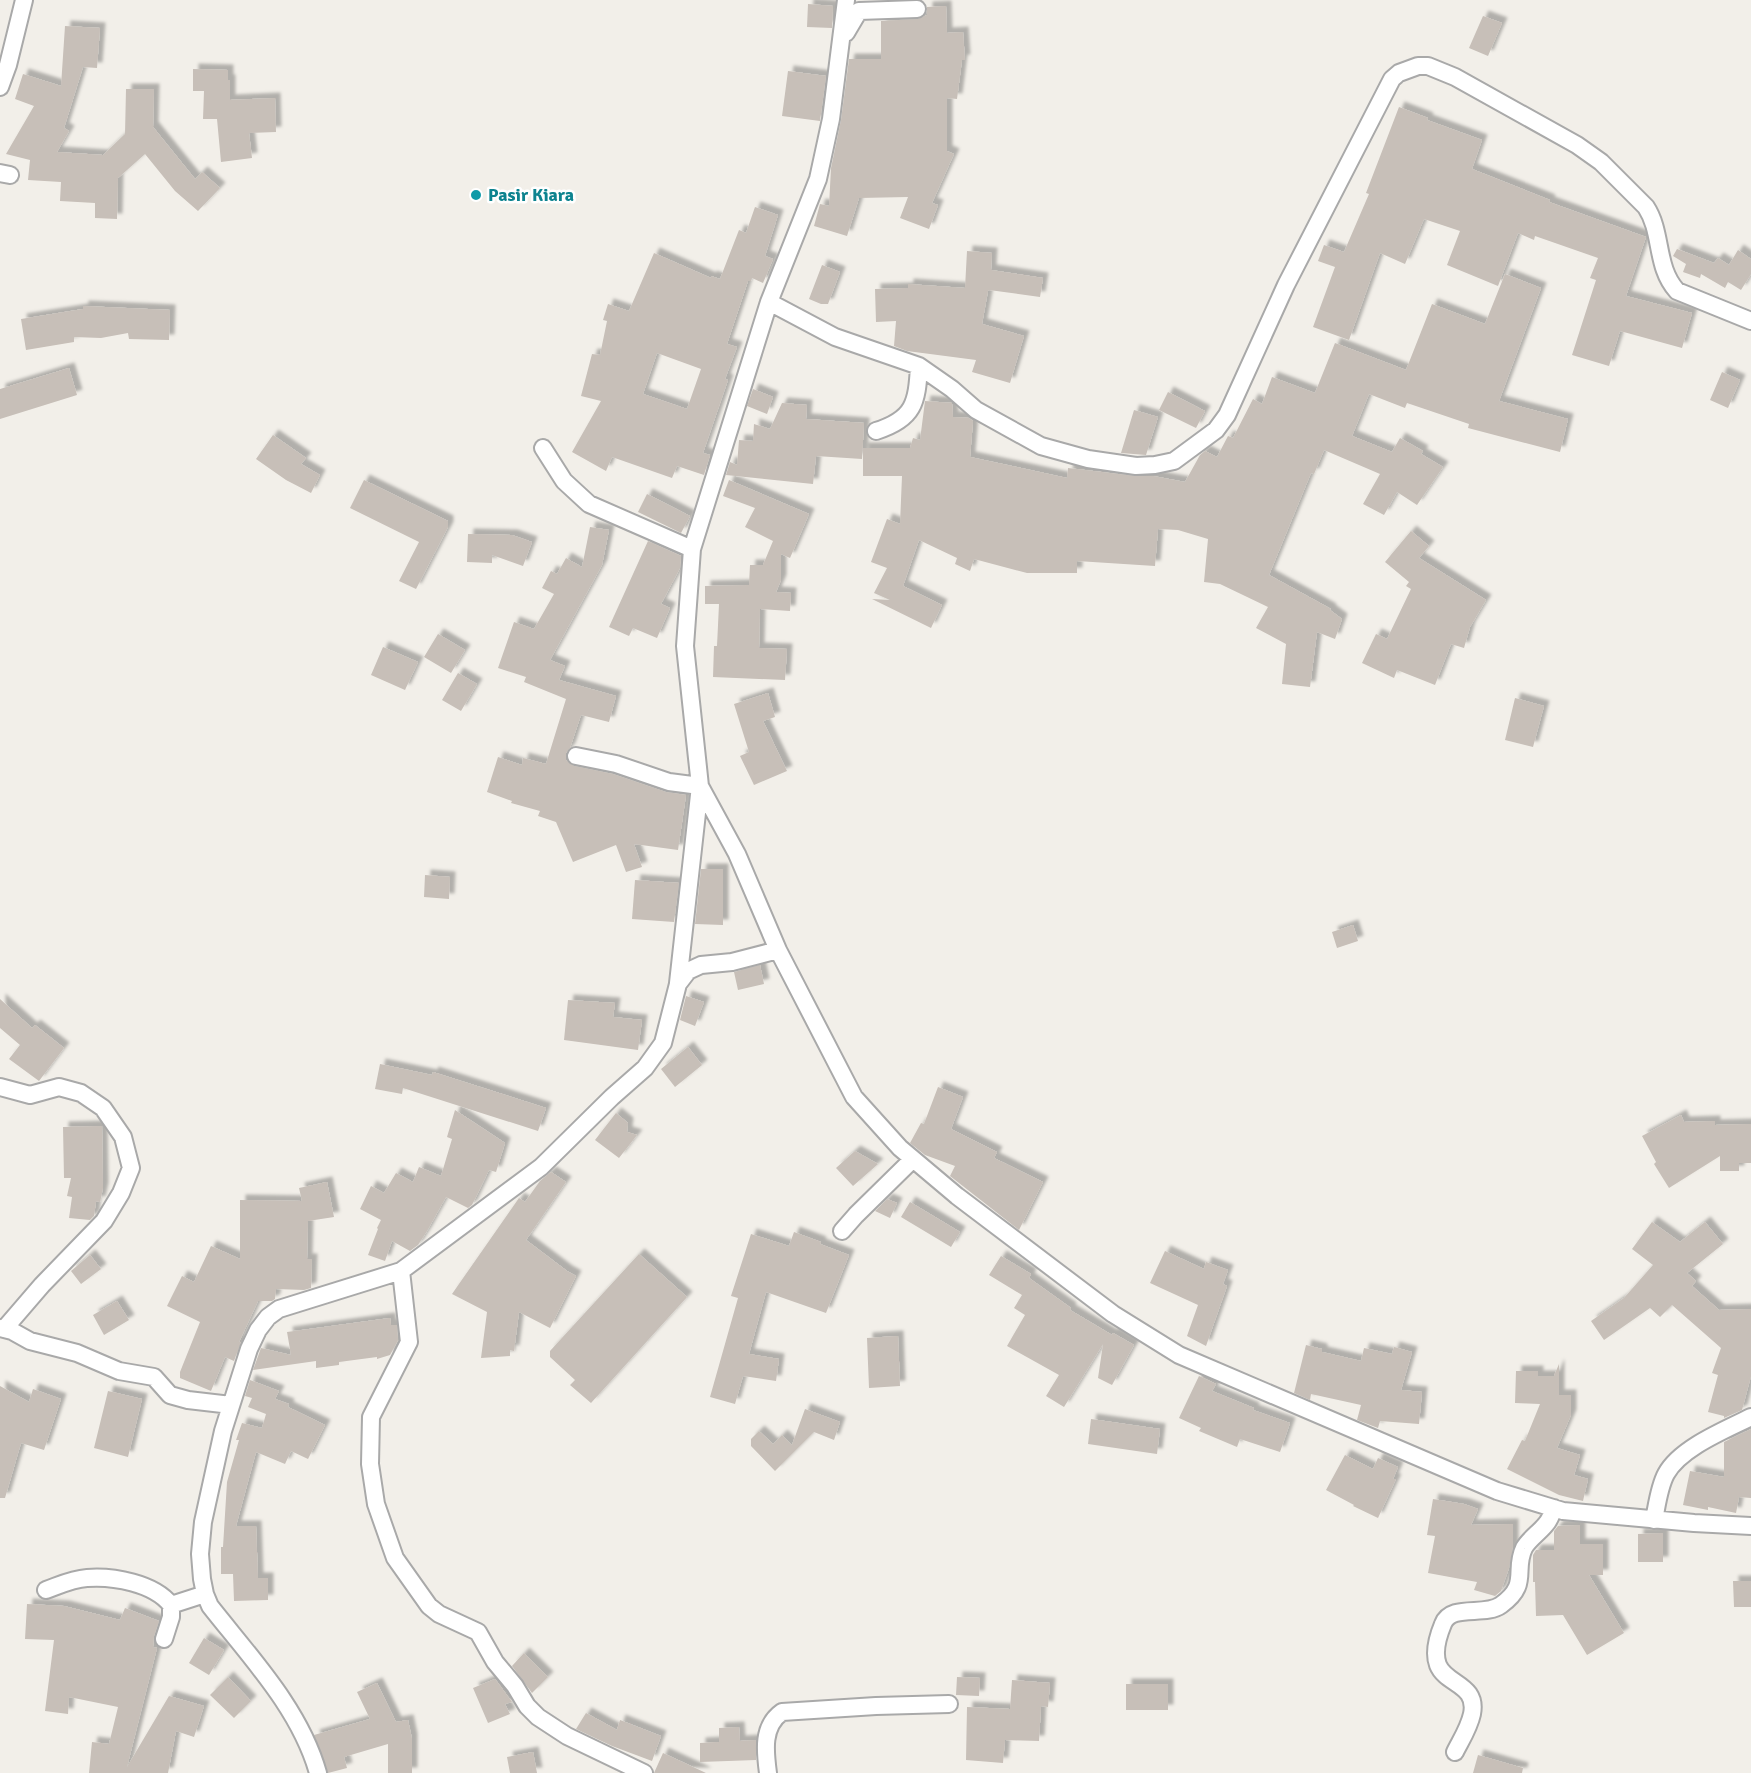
<svg xmlns="http://www.w3.org/2000/svg" width="1751" height="1773" viewBox="0 0 1751 1773" font-family="Signika,sans-serif">
  <style>
    .building { fill: #c7bfb8; fill-rule: evenodd; filter: url(#shadow) }
    .lines { fill: none; stroke-linecap: round; stroke-linejoin: round }
    .street-casing { stroke: #a9a9a9; stroke-width: 20 }
    .street { stroke: #fff; stroke-width: 16 }
    .culture-dot { fill: #0f9aa8; stroke: #fff; stroke-width: 2 }
    .labels { text-anchor: middle; stroke-width: 5; stroke-linejoin: round; paint-order: stroke }
    .culture-label { font-size: 18px; font-weight: bold; fill: #0d838f; stroke: #fff; text-anchor: start }
  </style>
  <defs>
    <filter id="shadow"><feDropShadow dx="5.5" dy="-5.5" stdDeviation="1.5" flood-color="#0004"/></filter>
  </defs>
  <rect width="100%" height="100%" fill="#f2efe9"/>
  <path class="building" d="M808,4L833,6L832,28L807,27Z
    M946,6L947,33L963,32L965,60H962L957,99L947,98V151L954,154L932,203L938,205L929,229L900,218L908,197L859,198L847,236L814,226L820,204L829,206L831,168L841,120L849,59H881V21L918,19L927,15V7Z
    M1483,16L1502,23L1488,56L1469,48Z
    M65,26L100,28L97,68L83,67L64,128L69,131L57,152L103,155L125,134L126,89H154L153,127L195,179L202,172L220,188L198,211L175,191L145,154L118,178L117,219L95,218V203L60,201L61,182L28,180L30,160L6,154L34,106L15,99L23,74L61,86Z
    M193,69L228,70V80H230V100L275,98L276,132L249,133L252,158L221,162L217,119H203L204,91H193Z
    M788,71L826,76L820,121L782,116Z
    M1399,107L1428,118L1427,120L1482,140L1472,169L1550,200L1549,202L1646,237L1626,296L1692,313L1682,348L1620,331L1609,366L1572,355L1596,280L1590,278L1598,258L1535,236L1534,240L1518,233L1498,286L1447,265L1460,231L1424,219L1405,264L1380,253L1349,340L1313,327L1335,267L1318,261L1324,245L1344,252L1369,194L1366,193Z
    M755,207L778,215L765,256L773,259L763,283L752,278L751,281H748L727,344L737,347L725,379L728,380L703,453L710,455L704,475L677,466L672,478L612,457L606,471L572,452L601,401L581,396L592,354L600,355L607,321L603,320L608,304L629,311L654,253L711,278V276L720,279L739,230L746,233ZM657,353L701,369L687,409L643,394Z
    M1677,249L1714,263L1718,258L1729,265L1738,250L1751,259V274L1741,290L1728,282L1725,288L1701,274L1700,278L1683,272L1686,264L1673,256Z
    M967,251L992,253L991,270L1043,278L1040,297L989,290L988,291L982,324L1024,336L1010,383L972,372L976,360L907,351L894,346L896,321L876,322L875,289L908,288V284L965,288Z
    M822,265L840,272L828,304H821L809,299Z
    M1505,274L1541,288L1499,401L1568,419L1560,452L1468,428L1469,424L1407,403L1405,408L1369,394L1352,436L1392,452L1400,438L1423,451L1421,454L1443,467L1417,505L1397,492L1384,515L1363,504L1380,474L1324,450L1314,474L1311,473L1269,575L1331,609L1330,610L1342,619L1335,639L1317,632L1310,687L1282,684L1286,644L1256,628L1268,607L1220,584L1204,582L1208,539L1178,530L1158,529L1155,566L1077,561V573H1027L974,559L970,571L955,564L957,558L919,540L903,586L942,605L931,628L872,599L890,600L874,593L887,568L871,562L887,519L900,524L902,476H863V448H910L913,438L920,440L925,401L952,403L953,417L969,418L973,421L970,457L1067,478L1068,468L1135,476H1153L1185,482L1200,455L1205,451L1217,457L1228,436L1233,438L1253,399L1262,404L1272,377L1315,393L1335,343L1406,370L1432,304L1485,324Z
    M83,306L170,310L169,340L129,339L128,333L101,338L74,337V342L26,350L21,319L83,309Z
    M69,368L77,395L0,419V389Z
    M1722,372L1740,380L1728,408L1710,400Z
    M753,389L773,397L767,414L747,406Z
    M1168,392L1205,411L1196,428L1159,410Z
    M782,403L807,405L806,419L864,423L862,459L816,456L813,484L726,475L730,462L737,465L739,440L753,441L754,424L770,429Z
    M1134,410L1158,417L1146,455L1121,453Z
    M273,435L306,458L301,464L320,475L311,493L286,480L256,459Z
    M364,480L448,521V527L416,589L399,581L419,542L350,508Z
    M729,480L809,514L790,558L781,554V580L776,592L791,593L790,611L760,609L759,648L787,649L785,680L713,677L714,646H717L719,604H705V586L749,585L750,565H763L773,541L745,527L755,508L723,496Z
    M647,494L690,516L681,533L638,512Z
    M590,527L609,530L602,565L550,660L565,666L559,680L616,696L609,722L581,715L570,748L566,753V760L574,766L613,774L666,792L686,795L678,850L634,844L642,867L626,872L616,845L573,862L556,822L538,816L540,811L511,803L512,801L487,792L498,757L522,765L523,758L546,764L566,699L524,682L526,677L498,668L514,622L534,629L554,594L542,588L551,571L557,574L566,558L582,567Z
    M1411,531L1429,546L1419,558L1486,600L1470,627L1464,648L1451,644L1435,685L1397,670L1394,678L1362,663L1376,634L1387,639L1411,589L1406,586L1409,582L1385,562Z
    M468,534L512,535L532,542L523,566L492,555V563L467,562Z
    M648,541L681,556L680,568L661,604L670,608L657,638L633,628L629,636L609,627Z
    M438,634L465,650L451,673L424,657Z
    M383,647L418,662L405,690L371,675Z
    M458,673L477,684L461,711L442,700Z
    M768,693L775,717L763,721L787,771L754,785L740,756L749,752L734,704Z
    M1515,698L1544,706L1533,747L1505,740Z
    M701,869H723V925L695,924Z
    M425,875L450,877L449,899L424,897Z
    M635,880L679,883L674,922L632,919Z
    M1353,925L1358,941L1337,948L1332,932Z
    M760,965L764,984L738,990L734,972Z
    M686,996L704,1002L695,1026L680,1020Z
    M0,999L32,1028L35,1025L64,1048L39,1081L9,1059L20,1045L0,1028Z
    M568,1000L615,1003L613,1017L642,1020L638,1050L564,1040Z
    M688,1047L702,1065L675,1087L661,1069Z
    M380,1064L432,1075L433,1072L546,1108L538,1131L403,1088L402,1094L375,1089Z
    M938,1087L963,1097L951,1129L997,1152L994,1158L1043,1182L1019,1230L950,1176L955,1166L925,1155L910,1143L921,1123L924,1124Z
    M455,1110L505,1143L496,1172L489,1170L472,1205L468,1208L446,1197L427,1231L418,1245L410,1251L392,1241L385,1261L368,1255L378,1229L377,1228L381,1220L360,1209L371,1186L384,1193L396,1173L413,1182L419,1167L441,1176L452,1139L447,1137Z
    M616,1113L628,1123L627,1132L637,1135L619,1158L595,1140Z
    M1681,1115L1684,1122L1715,1121V1125L1751,1124V1163H1739V1171H1720V1156L1669,1188L1654,1164L1656,1162L1642,1136Z
    M102,1126L103,1188L100,1202L96,1201L94,1216L90,1220L69,1218L72,1197L67,1196L71,1178H64L63,1127Z
    M855,1151L878,1164L853,1186L836,1168Z
    M551,1172L566,1182L526,1240L567,1271L576,1276L550,1328L519,1312L514,1351L510,1350V1356L481,1358L487,1312L452,1294L519,1198L525,1202L540,1181Z
    M327,1182L334,1217L308,1221L307,1259H312L311,1288L304,1290L276,1289L275,1299L272,1301H258L239,1342H241L234,1361L225,1357L211,1391L180,1378V1372L200,1322L167,1306L182,1276L194,1282L211,1246L240,1259V1200L302,1201L299,1188Z
    M887,1199L897,1203L890,1218L875,1211Z
    M910,1202L960,1232L951,1247L901,1217Z
    M1652,1222L1680,1242L1705,1222L1723,1244L1687,1273L1696,1281L1692,1286L1719,1310L1751,1309V1376L1742,1410L1724,1418V1416L1708,1412L1718,1375L1712,1373L1721,1348L1672,1305L1660,1317L1650,1308L1604,1340L1591,1321L1624,1298L1653,1265L1632,1249Z
    M794,1232L821,1242L820,1244L849,1255L826,1313L766,1292L749,1354L779,1359L776,1381L743,1376L735,1404L710,1397L738,1298L731,1296L751,1234L789,1246Z
    M1165,1251L1204,1269L1206,1262L1228,1270L1223,1284L1227,1286L1206,1346L1187,1336L1198,1305L1150,1283Z
    M639,1254L687,1297L591,1403L570,1385L575,1380L550,1357V1351Z
    M90,1255L101,1269L81,1284L71,1271Z
    M1001,1256L1031,1274L1029,1278L1071,1308L1070,1310L1112,1335L1113,1333L1134,1345L1112,1385L1098,1378L1103,1344L1064,1407L1046,1396L1059,1375L1007,1346L1025,1315L1014,1308L1022,1295L989,1275Z
    M117,1301L129,1320L104,1335L93,1315Z
    M390,1318L391,1325H397L398,1340L390,1355L377,1359V1357L339,1362V1365L316,1368V1361L253,1370L261,1348L291,1355L287,1332Z
    M898,1336L900,1386L869,1388L867,1338Z
    M1306,1345L1322,1349V1352L1361,1361L1364,1348L1392,1354L1394,1347L1412,1352L1401,1390L1422,1392L1419,1424L1380,1421L1378,1428L1357,1420L1361,1405L1311,1394L1310,1400L1294,1393Z
    M1559,1364V1395H1571V1415L1557,1448L1580,1455L1574,1475L1588,1479L1583,1501L1559,1495L1507,1469L1522,1440L1525,1441L1540,1404L1515,1403L1516,1371H1538V1376H1554Z
    M1199,1376L1216,1384L1212,1391L1254,1408L1253,1410L1290,1423L1280,1452L1240,1439L1237,1447L1199,1431L1201,1428L1179,1418Z
    M250,1380L279,1391L275,1399L289,1404L288,1407L325,1425L308,1459L291,1451L285,1464L256,1452L236,1526H256L258,1578H268V1600L234,1601L233,1574H221V1547H223L227,1482L239,1440H236L242,1423L262,1428L266,1414L248,1407L252,1398L245,1396Z
    M0,1386L29,1402L33,1389L61,1399L44,1450L21,1443L5,1498H0Z
    M108,1391L142,1399L128,1457L94,1448Z
    M805,1409L840,1422L834,1440L814,1432L775,1471L751,1446V1439L759,1431L773,1444L782,1435L792,1445Z
    M1091,1419L1160,1429L1157,1454L1088,1444Z
    M1751,1429V1498L1739,1497L1736,1513L1708,1507V1510L1683,1505L1690,1471L1724,1477V1442Z
    M1345,1455L1373,1469L1378,1458L1398,1467L1393,1479H1396L1378,1518L1353,1506L1354,1505L1326,1490Z
    M1433,1499L1464,1504L1478,1509L1471,1525L1513,1524V1547L1509,1568L1501,1591L1495,1596L1474,1590L1477,1582L1428,1573L1435,1536L1427,1535Z
    M1558,1526L1580,1525V1544H1603V1575H1589L1624,1633L1587,1655L1563,1615L1536,1616L1535,1582H1533V1555L1536,1550H1554V1531Z
    M1663,1533V1562H1638V1534Z
    M1733,1581H1751V1607H1734Z
    M27,1604L64,1606L120,1620L125,1608L159,1621L154,1636L153,1647L157,1648L127,1767L169,1696L204,1706L194,1737L176,1731L168,1773H89L92,1742L109,1744L118,1707L69,1697L68,1714L45,1711L54,1640L25,1639Z
    M204,1638L224,1650L209,1675L189,1663Z
    M524,1653L548,1677L532,1693L512,1666Z
    M228,1677L251,1701L234,1718L210,1695Z
    M957,1677L980,1678L979,1696L956,1695Z
    M495,1679L512,1702L505,1704L510,1714L488,1723L473,1688Z
    M1012,1680L1050,1683L1048,1707L1041,1706L1039,1741L1005,1740L1003,1763L966,1760L967,1707L1010,1709Z
    M377,1683L396,1722L408,1720L412,1739V1773H388V1744L344,1757L347,1768L328,1773L314,1735L370,1719L357,1692Z
    M1126,1684H1168V1710H1126Z
    M586,1713L617,1730L620,1720L661,1736L652,1761L612,1746L576,1729Z
    M739,1727L740,1741L756,1740V1760L700,1762V1743L719,1742V1728Z
    M533,1752L537,1773H510L507,1757Z
    M663,1753L706,1773H654Z
    M1478,1755L1523,1768L1522,1773H1473Z"/>
  <g class="lines">
    <defs>
      <path id="street" d="M846,0L831,119L818,179L769,302L692,549L685,646L700,786L737,854L778,950L854,1097L900,1148L957,1196L1113,1314L1179,1355L1497,1491L1563,1511L1694,1523L1751,1526
        M846,33L859,11L917,9
        M0,87L8,65L24,0
        M0,173L10,175
        M769,302L835,337L919,366L952,389L976,410L1041,446L1088,459L1136,466L1155,465L1174,461L1216,430L1227,415L1286,285L1392,79L1399,73L1418,66H1428L1455,77L1577,145L1601,162L1646,207C1663,233 1655,267 1677,291L1751,321
        M876,431C914,419 917,403 919,366
        M543,448L564,481L589,504L692,549
        M576,756L616,764L669,782L700,786L678,983
        M0,1087L30,1095L59,1087L81,1093L103,1108L123,1137L131,1168L121,1193L104,1221L42,1285L5,1328
        M842,1231L856,1215L913,1159
        M401,1271L409,1342L371,1417L370,1464L376,1504L395,1558L429,1606L439,1614L478,1632L495,1662L515,1686L527,1706L538,1717L567,1736L644,1773
        M0,1328L12,1331L30,1341L77,1353L119,1371L154,1377L170,1395L188,1400L231,1405
        M1654,1520C1657,1505 1659,1487 1666,1474C1680,1448 1725,1430 1751,1417
        M46,1590C60,1585 72,1579 87,1578C113,1576 154,1583 171,1605
        M164,1639L171,1617V1605L205,1594
        M1455,1752C1461,1740 1469,1728 1472,1714C1478,1684 1446,1685 1438,1665C1433,1652 1438,1636 1443,1624C1451,1603 1485,1617 1501,1605C1530,1584 1513,1571 1524,1548C1529,1539 1540,1532 1546,1524C1550,1520 1552,1513 1554,1508
        M318,1773C300,1709 250,1657 210,1606L205,1594L202,1579L200,1554L203,1522L223,1431L249,1349L258,1330L268,1317L279,1309L401,1271L541,1167L612,1097L645,1068L663,1043L678,984L688,971L701,965L732,962L778,950
        M768,1773C765,1751 762,1726 782,1712L876,1706L949,1704"/>
    </defs>
    <use href="#street" class="street-casing"/>
    <use href="#street" class="street"/>
  </g>
  <circle class="culture-dot" cx="476" cy="195" r="6"/>
  <g class="labels">
    <g class="culture-label">
      <text x="488" y="201">Pasir Kiara</text>
    </g>
  </g>
</svg>
